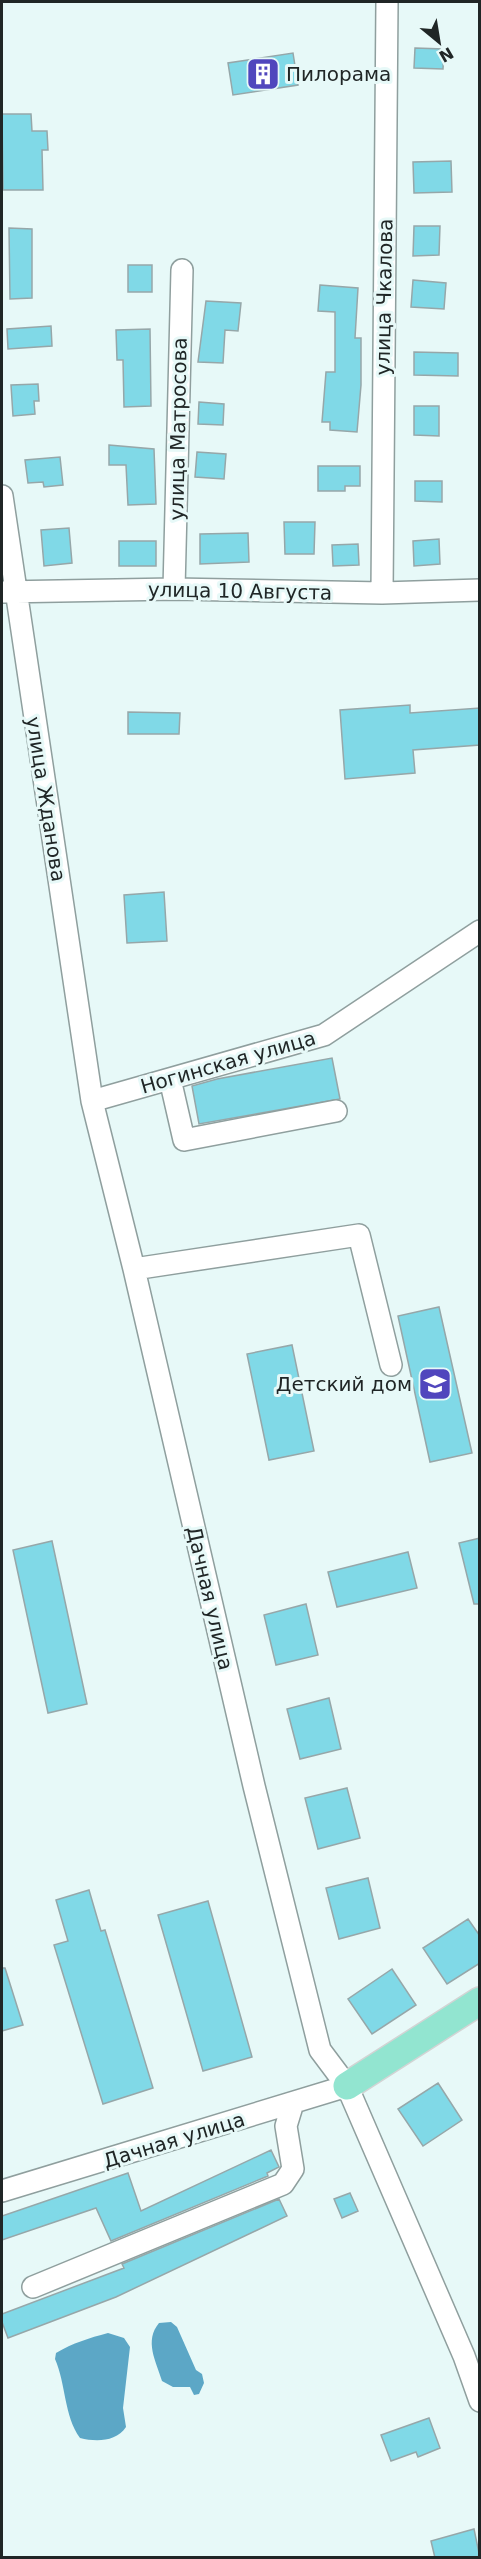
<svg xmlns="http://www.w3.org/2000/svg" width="481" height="2559" viewBox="0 0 481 2559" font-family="'DejaVu Sans',sans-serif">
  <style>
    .water { fill: #5ca7c6 }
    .building { fill: #80d9e7; stroke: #96a7a9; stroke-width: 1.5 }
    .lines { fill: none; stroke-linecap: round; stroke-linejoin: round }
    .minor-casing { stroke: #8f9f9e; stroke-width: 24 }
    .major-casing { stroke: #d2d4d4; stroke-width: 30 }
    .minor { stroke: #fff; stroke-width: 21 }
    .major { stroke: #92e5d0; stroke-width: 27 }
    .labels { text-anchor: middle; stroke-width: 6; stroke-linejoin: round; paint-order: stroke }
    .poi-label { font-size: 20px; fill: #202626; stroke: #e7f9f8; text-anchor: start }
    .street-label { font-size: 20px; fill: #202626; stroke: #e7f9f8 }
  </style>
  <rect width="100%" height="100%" fill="#e7f9f8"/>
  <path class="water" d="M171,2322L177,2327L196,2370L202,2374L204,2383L199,2394L194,2395L190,2387H173L162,2381C156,2361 144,2341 159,2323Z
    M108,2333L124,2338L130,2347L123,2408L126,2427C116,2442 96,2442 80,2438C64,2416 66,2384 55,2359L56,2353C73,2343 89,2338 108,2333Z"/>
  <path class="building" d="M415,48L444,49L443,69L414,68Z
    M293,53L298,85L233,95L228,63Z
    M2,114H31L32,131H47L48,150H42L43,190H3Z
    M451,161L452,192L414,193L413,162Z
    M414,226H440L439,255L413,256Z
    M9,228L32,229V298L10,299Z
    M128,265H152V292H128Z
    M413,280L446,283L444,309L411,307Z
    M320,285L358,288L355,338H361V385L357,432L330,430V422H322L326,372H335V312L318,311Z
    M206,301L241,303L238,331L225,330L223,363L198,362Z
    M51,326L52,346L8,349L7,329Z
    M150,329L151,406L124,407L123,360H117L116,330Z
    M414,352L458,353V376L414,375Z
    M38,384L39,401H34L35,414L13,416L11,385Z
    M199,402L224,404L223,425L198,424Z
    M414,406H439V436L414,435Z
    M109,445L154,449L156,504L128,505L126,465H109Z
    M197,452L226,454L224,479L195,477Z
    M60,457L63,485L44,487L43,482L28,483L25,460Z
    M318,466H360V486H345V491H318Z
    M415,481H442V502L415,501Z
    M284,522H315L314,554H285Z
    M69,528L72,563L44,566L41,530Z
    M248,533L249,562L200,564V534Z
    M439,539L440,564L414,566L413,541Z
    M119,541H156V566H119Z
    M358,544L359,565L333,566L332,545Z
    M410,705V713L480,708V745L413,750L415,773L345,779L340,710Z
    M128,712L180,713L179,734H128Z
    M164,892L167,941L127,943L124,895Z
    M332,1058L340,1099L199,1124L192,1086L217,1079Z
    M439,1307L472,1453L430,1462L398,1316Z
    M292,1345L314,1451L269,1460L247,1354Z
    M480,1538V1604H474L459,1543Z
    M52,1541L87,1704L48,1713L13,1550Z
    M408,1552L417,1588L337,1607L328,1572Z
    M306,1604L318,1655L276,1665L264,1615Z
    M329,1698L341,1749L300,1759L287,1709Z
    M347,1788L360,1838L318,1849L305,1798Z
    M368,1878L380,1928L339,1939L326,1888Z
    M89,1890L101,1931L105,1930L153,2088L103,2104L54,1945L68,1941L56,1900Z
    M208,1901L252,2057L203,2071L158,1915Z
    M468,1919L480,1936V1963L447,1984L423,1948Z
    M2,1968H5L23,2025L2,2031Z
    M392,1969L416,2005L372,2034L348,1999Z
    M438,2083L462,2120L423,2146L398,2109Z
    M271,2150L279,2167L267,2173L268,2176L111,2241L96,2208L2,2240V2216L128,2173L141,2211Z
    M350,2193L358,2211L342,2218L334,2199Z
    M279,2199L287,2216L116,2297L8,2338L2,2322V2314L124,2268L122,2264Z
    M429,2418L440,2448L418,2457L416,2452L391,2461L381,2435Z
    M474,2529L480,2558H435L431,2541Z"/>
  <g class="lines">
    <defs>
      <path id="minor" d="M2,496L92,1101L134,1269L254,1786L320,2050L347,2086L464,2356L480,2401
        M174,589L182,270
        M2,592L174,589L382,593L480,590
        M382,593L387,2
        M170,1079L184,1140L336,1111
        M92,1101L324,1035L480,931
        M134,1269L359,1235L391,1365
        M2,2191L347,2086
        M33,2287L283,2184L293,2169L286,2126L293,2103"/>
      <path id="major" d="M347,2086L480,2001"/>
    </defs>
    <use href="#minor" class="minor-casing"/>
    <use href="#major" class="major-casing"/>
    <use href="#minor" class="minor"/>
    <use href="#major" class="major"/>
  </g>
  <defs>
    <symbol id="building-square" viewBox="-11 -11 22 22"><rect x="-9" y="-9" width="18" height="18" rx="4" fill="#5046bd" stroke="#e7f9f8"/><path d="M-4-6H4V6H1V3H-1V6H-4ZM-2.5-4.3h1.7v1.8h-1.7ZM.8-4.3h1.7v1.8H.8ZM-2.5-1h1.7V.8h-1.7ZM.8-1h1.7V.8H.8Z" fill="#fff"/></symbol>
    <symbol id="school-square" viewBox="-11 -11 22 22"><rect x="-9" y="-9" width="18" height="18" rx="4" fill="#5046bd" stroke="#e7f9f8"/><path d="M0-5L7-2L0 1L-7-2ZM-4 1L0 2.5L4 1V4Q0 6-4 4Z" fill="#fff"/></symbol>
  </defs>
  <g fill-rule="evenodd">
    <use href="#building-square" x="244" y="55" width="38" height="38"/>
    <use href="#school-square" x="416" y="1365" width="38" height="38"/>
  </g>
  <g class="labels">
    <g class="poi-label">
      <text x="286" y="81">Пилорама</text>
      <text x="412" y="1391" text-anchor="end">Детский дом</text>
    </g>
    <g class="street-label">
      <text transform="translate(384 297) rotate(-89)" y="7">улица Чкалова</text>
      <text transform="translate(178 429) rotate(-89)" y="7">улица Матросова</text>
      <text transform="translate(240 591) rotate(1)" y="7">улица 10 Августа</text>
      <text transform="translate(46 799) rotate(81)" y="7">улица Жданова</text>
      <text transform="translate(228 1062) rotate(-16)" y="7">Ногинская улица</text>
      <text transform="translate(210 1598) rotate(77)" y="7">Дачная улица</text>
      <text transform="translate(174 2140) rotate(-17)" y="7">Дачная улица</text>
    </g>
  </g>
  <rect width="481" height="2559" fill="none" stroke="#202626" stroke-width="6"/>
  <g transform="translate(439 42) rotate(150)" stroke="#e7f9f8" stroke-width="4.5" paint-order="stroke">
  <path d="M0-4.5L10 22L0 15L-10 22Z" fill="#202626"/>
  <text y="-9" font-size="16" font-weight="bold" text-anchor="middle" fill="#202626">N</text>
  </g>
</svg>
